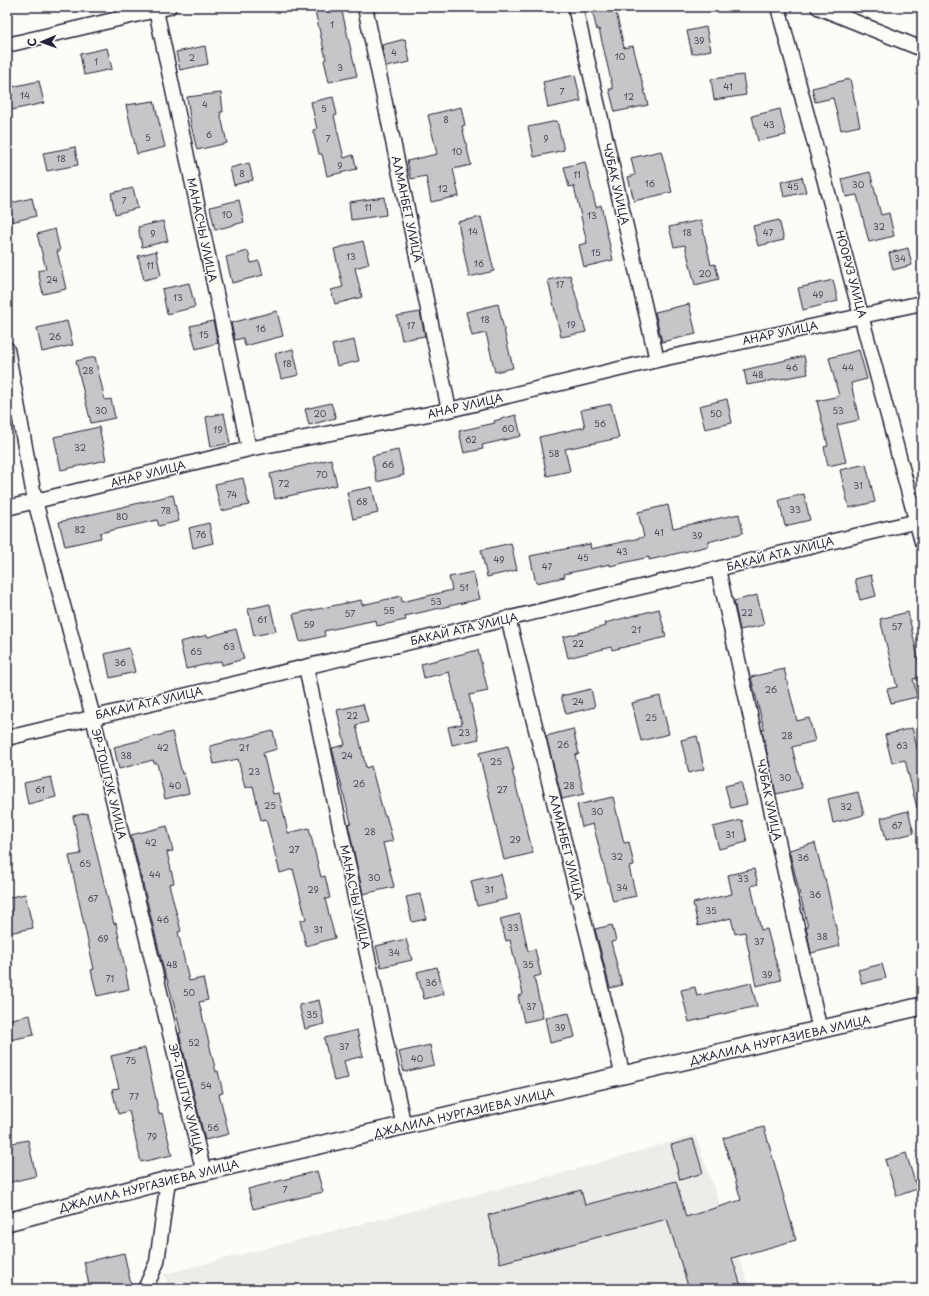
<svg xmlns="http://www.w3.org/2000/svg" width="929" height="1296" viewBox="0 0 929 1296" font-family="'Playpen Sans',sans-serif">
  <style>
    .built { fill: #ecece9 }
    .building { fill: #c6c6c8; stroke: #22223b }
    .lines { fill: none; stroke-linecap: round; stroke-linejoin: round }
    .minor-casing { stroke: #22223b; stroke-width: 17 }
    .tertiary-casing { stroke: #22223b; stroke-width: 20 }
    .minor { stroke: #fdfcf7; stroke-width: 14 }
    .tertiary { stroke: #fdfcf7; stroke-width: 17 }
    .labels { text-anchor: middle; stroke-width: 3; stroke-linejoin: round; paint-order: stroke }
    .number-label { font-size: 9px; fill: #4b4b5e }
    .street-label { font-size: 11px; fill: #22223b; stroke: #fdfcf7 }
  </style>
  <rect width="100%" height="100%" fill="#fdfcf7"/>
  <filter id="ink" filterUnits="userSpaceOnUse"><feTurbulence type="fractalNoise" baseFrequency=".025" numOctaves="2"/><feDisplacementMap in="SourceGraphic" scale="8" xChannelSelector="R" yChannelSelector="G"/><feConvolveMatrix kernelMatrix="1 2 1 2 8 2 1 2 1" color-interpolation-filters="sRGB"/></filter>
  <g filter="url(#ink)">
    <path class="built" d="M695,1135L750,1289H169L164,1274L578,1169Z"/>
    <path class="building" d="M334,7H341L357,76L329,82L324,60L326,59L315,11Z
      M606,7H615L624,48L633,46L648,105L615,112L609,89H613L599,29L597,30L592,10Z
      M706,27L711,50L692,54L687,31Z
      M405,39L410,62L386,67L382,45Z
      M205,46L208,64L180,70L176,52Z
      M107,48L112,69L84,75L80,54Z
      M575,75L581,101L548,108L543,82Z
      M743,75L746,95L714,100L711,79Z
      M850,79L860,126L841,130L833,98L815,102L812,88Z
      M39,81L44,103L7,111V88Z
      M221,93L223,112H220L227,143L197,150L191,125L187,97Z
      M333,97L337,115L334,116L344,158L353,155L357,169L327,176L322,154H319L313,130L317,129L311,102Z
      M154,101L165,147L137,154L126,105Z
      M461,107L465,125L462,126L471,165L453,169L459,196L431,202L426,176L411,179L407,161L437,154L428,115Z
      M780,109L786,135L758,141L752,116Z
      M557,121L564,150L534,157L528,127Z
      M75,147L78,165L47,171L43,153Z
      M661,151L672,192L634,201L628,177L635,175L631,158Z
      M585,162L596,207L601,205L613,260L584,267L579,245L587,243L574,186L569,187L564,167Z
      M249,163L253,180L234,185L230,168Z
      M870,172L881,215L889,213L894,236L869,242L857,195L846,197L842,179Z
      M802,177L806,192L784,197L781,182Z
      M133,188L138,208L115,214L111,193Z
      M384,197L386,215L351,220L349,202Z
      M32,198L36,216L7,223V204Z
      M239,200L244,222L215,230L210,207Z
      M481,217L494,271L469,277L458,222Z
      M701,220L711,265L715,264L719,279L695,285L685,245L674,247L669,227Z
      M779,220L784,240L758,246L753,226Z
      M163,221L168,241L142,247L138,227Z
      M55,229L60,251H57L66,289L43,294L38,271L46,269L37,234Z
      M363,241L369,264L355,268L362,297L335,304L331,290L343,287L334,249Z
      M908,248L912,265L893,270L889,253Z
      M156,251L161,276L144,280L138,256Z
      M248,251L251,263L259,261L263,275L232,283L226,257Z
      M570,275L586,332L561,337L548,280Z
      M833,280L838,301L803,310L798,288Z
      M189,283L195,307L167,314L162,289Z
      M498,304L513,368L495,372L486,333L472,336L466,312Z
      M689,304L696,334L662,342L655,312Z
      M277,311L283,336L245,346L243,338L235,340L231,323Z
      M420,312L425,336L402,340L397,316Z
      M67,321L73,345L42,352L37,328Z
      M213,321L218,343L196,349L190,326Z
      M354,340L359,361L337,366L332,345Z
      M293,349L299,375L281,379L275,354Z
      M859,350L867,379L851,383L859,420L837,425L846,462L828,466L824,447L828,446L817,401L839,396L829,358Z
      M804,356L808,374L747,385L744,370Z
      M95,357L105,400L111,399L115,418L91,423L76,361Z
      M727,399L732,423L705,429L699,406Z
      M331,403L336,418L309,425L305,409Z
      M611,404L619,438L565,449L570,471L547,476L539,437L585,427L581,410Z
      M224,413L230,443L211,447L206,417Z
      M516,415L521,436L482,445L483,449L464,453L459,431L495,423L494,421Z
      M99,427L106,460L61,470L54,437Z
      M398,450L404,475L377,482L372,456Z
      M331,459L337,485L275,499L270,474Z
      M866,464L875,502L849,508L840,470Z
      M243,478L249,505L221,511L215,484Z
      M372,487L378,513L353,519L347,492Z
      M804,494L810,520L785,526L779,500Z
      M173,495L179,521L159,526L157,520L100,533L101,538L65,546L59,522Z
      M668,505L673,528L739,514L743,533L708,542L709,546L649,560V557L610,566V564L564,574L565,577L536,583L530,556L590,544L591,549L644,537L638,512Z
      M209,523L213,543L193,548L189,528Z
      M511,543L517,570L487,577L481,550Z
      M473,572L480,599L405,616L406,620L377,626L376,620L324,631L325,636L300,642L293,614L361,600L362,605L401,596L402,602L452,590L449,577Z
      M871,575L876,596L860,600L855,579Z
      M757,595L764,625L740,630L734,601Z
      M270,604L276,631L254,636L248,609Z
      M659,609L666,637L612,650L611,647L568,658L563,637L606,626L605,623Z
      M908,612L922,677L913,679L917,697L891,703L887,689L897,687L880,619Z
      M236,629L244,659L222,665L221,661L186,669L180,642L207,635L208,637Z
      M129,648L135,672L110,678L105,654Z
      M478,650L488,691L469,695L479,739L452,745L448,727L462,724L449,672L424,678L421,664Z
      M784,669L797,721L809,718L815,741L792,747L802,788L776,794L762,730L764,729L751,677Z
      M591,689L595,707L566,714L561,696Z
      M660,696L669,734L641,741L632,703Z
      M363,704L368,722L356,725L366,768L371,766L384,815H386L393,841L383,843L394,887L363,894L348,824L351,823L332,748L345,745L337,710Z
      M912,728L922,767V808H917L905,760L892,763L885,735Z
      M573,729L579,754L575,755L584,794L562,799L546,736Z
      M273,731L277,749L263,753L273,794L279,793L288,833L309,828L321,877L325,876L330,898L325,899L335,938L306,946L300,921L306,919L293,869L280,873L266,819L261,820L253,786L245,788L238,759L214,764L210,746Z
      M172,732L182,774L184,773L189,793L165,799L157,763H154L153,760L119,769L114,747Z
      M697,736L704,769L689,773L681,740Z
      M508,746L514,770H512L533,853L504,860L479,753Z
      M51,777L56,797L28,804L24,783Z
      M741,782L747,804L731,808L725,786Z
      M858,792L864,815L833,823L828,799Z
      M613,797L624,843L629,842L634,866L629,867L636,896L613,901L593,824L582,827L577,805Z
      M908,811L914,833L886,840L881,818Z
      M87,813L114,924L116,923L129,989L97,996L91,970L94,969L69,856L81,854L73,816Z
      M742,820L747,842L719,849L713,827Z
      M167,826L173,851L167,852L174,883L169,884L181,931L178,932L189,981L203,978L208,1000L199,1002L216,1072L218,1071L223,1093L219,1094L229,1134L205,1140L179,1033H181L167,978L166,979L131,835Z
      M815,843L824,879L825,878L840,946L811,953L806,927H808L789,850Z
      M754,869L758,884L751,886L761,930L767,929L781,980L756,986L745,932L735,934L731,918L698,926L693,903L732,894L728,875Z
      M501,874L507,899L477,906L471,881Z
      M25,894L33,928L9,933L7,922V898Z
      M420,894L426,919L412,922L406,897Z
      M520,914L528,951L535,949L541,975L534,977L543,1018L524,1022L518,996L523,994L510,940L506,941L500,919Z
      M612,925L616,941L611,942L622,985L610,988L595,929Z
      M406,939L412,960L381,967L376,946Z
      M882,964L886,978L862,984L858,970Z
      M437,967L444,994L424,999L417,972Z
      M751,983L757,1006L689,1022L681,990L695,987L697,996Z
      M319,1000L324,1024L305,1029L299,1005Z
      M569,1013L575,1037L550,1043L545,1018Z
      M30,1015L34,1035L10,1040L7,1020Z
      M357,1030L363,1056L344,1061L348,1078L334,1081L324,1038Z
      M430,1045L434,1065L404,1072L399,1052Z
      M145,1048L159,1114L162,1113L172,1155L141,1162L129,1111L118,1114L112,1089L119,1088L111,1056Z
      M764,1127L796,1240L732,1258L742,1289H689L667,1219L500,1263L488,1215L581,1190L585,1205L676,1181L686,1217L741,1200L723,1138Z
      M693,1139L703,1173L680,1180L671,1145Z
      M28,1140L36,1176L7,1183V1144Z
      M906,1153L917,1189L897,1196L885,1160Z
      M317,1171L323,1192L253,1209L248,1189Z
      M124,1253L132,1289H90L84,1262Z"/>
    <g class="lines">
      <defs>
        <path id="minor" d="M365,7L449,410
          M575,7L657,360
          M778,7L922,542
          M818,7L922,49
          M156,10L249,449
          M7,45L169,7
          M7,349L35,501L93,717L204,1173
          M7,508L249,449L449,410L657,360L922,303
          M718,569L820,1031
          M508,618L623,1076
          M306,667L404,1127
          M7,738L922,520
          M145,1289L157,1262L168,1180"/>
        <path id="tertiary" d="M7,1222L168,1180L922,1006"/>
      </defs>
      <use href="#minor" class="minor-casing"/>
      <use href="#tertiary" class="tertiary-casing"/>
      <use href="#minor" class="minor"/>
      <use href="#tertiary" class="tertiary"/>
    </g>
  </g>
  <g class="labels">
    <g class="number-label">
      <text x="332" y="28">1</text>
      <text x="699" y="44">39</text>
      <text x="394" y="56">4</text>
      <text x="620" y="60">10</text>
      <text x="192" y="61">2</text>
      <text x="96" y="65">1</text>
      <text x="340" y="71">3</text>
      <text x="728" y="90">41</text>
      <text x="562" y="95">7</text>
      <text x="25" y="99">14</text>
      <text x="629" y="100">12</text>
      <text x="205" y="108">4</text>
      <text x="324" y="112">5</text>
      <text x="446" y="123">8</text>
      <text x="769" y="128">43</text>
      <text x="209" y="138">6</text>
      <text x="148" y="141">5</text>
      <text x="328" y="142">7</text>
      <text x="546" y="142">9</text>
      <text x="457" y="155">10</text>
      <text x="61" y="162">18</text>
      <text x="340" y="169">9</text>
      <text x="242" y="177">8</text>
      <text x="577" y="178">11</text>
      <text x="650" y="187">16</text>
      <text x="858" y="188">30</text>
      <text x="793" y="190">45</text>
      <text x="443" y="192">12</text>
      <text x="124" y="204">7</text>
      <text x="368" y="211">11</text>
      <text x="227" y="218">10</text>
      <text x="592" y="219">13</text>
      <text x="879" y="230">32</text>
      <text x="473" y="235">14</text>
      <text x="687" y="236">18</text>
      <text x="768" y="236">47</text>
      <text x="153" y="237">9</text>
      <text x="596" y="256">15</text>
      <text x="351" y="260">13</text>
      <text x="900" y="262">34</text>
      <text x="479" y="267">16</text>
      <text x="150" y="269">11</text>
      <text x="705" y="277">20</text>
      <text x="52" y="283">24</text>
      <text x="560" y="288">17</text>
      <text x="818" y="298">49</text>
      <text x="178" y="301">13</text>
      <text x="485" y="323">18</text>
      <text x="571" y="328">19</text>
      <text x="411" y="329">17</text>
      <text x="261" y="332">16</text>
      <text x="204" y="338">15</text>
      <text x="55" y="340">26</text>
      <text x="287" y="367">18</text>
      <text x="792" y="371">46</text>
      <text x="848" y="371">44</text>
      <text x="88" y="374">28</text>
      <text x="758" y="378">48</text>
      <text x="101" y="414">30</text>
      <text x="838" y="414">53</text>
      <text x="320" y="417">20</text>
      <text x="716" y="417">50</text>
      <text x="600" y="427">56</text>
      <text x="508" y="432">60</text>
      <text x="218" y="433">19</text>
      <text x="471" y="443">62</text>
      <text x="80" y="451">32</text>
      <text x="554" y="457">58</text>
      <text x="388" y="468">66</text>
      <text x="322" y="478">70</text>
      <text x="284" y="487">72</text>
      <text x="858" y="489">31</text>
      <text x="232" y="498">74</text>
      <text x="362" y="505">68</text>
      <text x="795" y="513">33</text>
      <text x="166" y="514">78</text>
      <text x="122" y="520">80</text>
      <text x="80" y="533">82</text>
      <text x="659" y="536">41</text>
      <text x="201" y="538">76</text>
      <text x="697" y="539">39</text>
      <text x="622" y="555">43</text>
      <text x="583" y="561">45</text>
      <text x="499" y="563">49</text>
      <text x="547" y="570">47</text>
      <text x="464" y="591">51</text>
      <text x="436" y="605">53</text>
      <text x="389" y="614">55</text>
      <text x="747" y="616">22</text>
      <text x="350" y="617">57</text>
      <text x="262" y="623">61</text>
      <text x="309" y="628">59</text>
      <text x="897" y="630">57</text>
      <text x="636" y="633">21</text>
      <text x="578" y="647">22</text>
      <text x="229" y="650">63</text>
      <text x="196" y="655">65</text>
      <text x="120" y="666">36</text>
      <text x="771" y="693">26</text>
      <text x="578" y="705">24</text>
      <text x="352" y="719">22</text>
      <text x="651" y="721">25</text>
      <text x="464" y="736">23</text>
      <text x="787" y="739">28</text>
      <text x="563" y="748">26</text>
      <text x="902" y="749">63</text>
      <text x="163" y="751">42</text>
      <text x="244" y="751">21</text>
      <text x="126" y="759">38</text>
      <text x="347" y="759">24</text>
      <text x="496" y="765">25</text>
      <text x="254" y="775">23</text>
      <text x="785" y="781">30</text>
      <text x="359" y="787">26</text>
      <text x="175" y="789">40</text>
      <text x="569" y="789">28</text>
      <text x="40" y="793">61</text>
      <text x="502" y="793">27</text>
      <text x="270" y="809">25</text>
      <text x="846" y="810">32</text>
      <text x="597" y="815">30</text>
      <text x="897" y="829">67</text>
      <text x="370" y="835">28</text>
      <text x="730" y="838">31</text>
      <text x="515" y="843">29</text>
      <text x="151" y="846">42</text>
      <text x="294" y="853">27</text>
      <text x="617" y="860">32</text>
      <text x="803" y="861">36</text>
      <text x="85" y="867">65</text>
      <text x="155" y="878">44</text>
      <text x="374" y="881">30</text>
      <text x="743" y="882">33</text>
      <text x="622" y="891">34</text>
      <text x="313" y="893">29</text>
      <text x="489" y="893">31</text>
      <text x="815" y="898">36</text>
      <text x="93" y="902">67</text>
      <text x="711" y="914">35</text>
      <text x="163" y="923">46</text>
      <text x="513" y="931">33</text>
      <text x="318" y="933">31</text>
      <text x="822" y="940">38</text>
      <text x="103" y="942">69</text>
      <text x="759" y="945">37</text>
      <text x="394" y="956">34</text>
      <text x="172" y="968">48</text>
      <text x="528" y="968">35</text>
      <text x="767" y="978">39</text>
      <text x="110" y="982">71</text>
      <text x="431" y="986">36</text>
      <text x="189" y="996">50</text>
      <text x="531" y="1010">37</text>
      <text x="312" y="1018">35</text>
      <text x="560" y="1031">39</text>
      <text x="194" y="1046">52</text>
      <text x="344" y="1050">37</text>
      <text x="417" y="1062">40</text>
      <text x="131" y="1064">75</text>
      <text x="206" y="1089">54</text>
      <text x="134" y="1100">77</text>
      <text x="213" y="1131">56</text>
      <text x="152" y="1140">79</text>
      <text x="285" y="1193">7</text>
    </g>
    <g class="street-label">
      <text transform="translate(616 184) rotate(77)" y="4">ЧУБАК УЛИЦА</text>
      <text transform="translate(407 209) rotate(78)" y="4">АЛМАНБЕТ УЛИЦА</text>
      <text transform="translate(202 230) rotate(78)" y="4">МАНАСЧЫ УЛИЦА</text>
      <text transform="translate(851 274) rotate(75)" y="4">НООРУЗ УЛИЦА</text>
      <text transform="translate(780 333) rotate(-12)" y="4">АНАР УЛИЦА</text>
      <text transform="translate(465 406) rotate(-13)" y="4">АНАР УЛИЦА</text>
      <text transform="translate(148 474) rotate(-14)" y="4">АНАР УЛИЦА</text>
      <text transform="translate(780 554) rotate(-14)" y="4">БАКАЙ АТА УЛИЦА</text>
      <text transform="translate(464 629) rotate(-13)" y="4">БАКАЙ АТА УЛИЦА</text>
      <text transform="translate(149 703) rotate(-13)" y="4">БАКАЙ АТА УЛИЦА</text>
      <text transform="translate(109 784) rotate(76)" y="4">ЭР-ТОШТУК УЛИЦА</text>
      <text transform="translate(769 800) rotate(78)" y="4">ЧУБАК УЛИЦА</text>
      <text transform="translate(566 847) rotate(76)" y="4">АЛМАНБЕТ УЛИЦА</text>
      <text transform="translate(355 897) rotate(78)" y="4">МАНАСЧЫ УЛИЦА</text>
      <text transform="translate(780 1040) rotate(-13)" y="4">ДЖАЛИЛА НУРГАЗИЕВА УЛИЦА</text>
      <text transform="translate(186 1099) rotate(76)" y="4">ЭР-ТОШТУК УЛИЦА</text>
      <text transform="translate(464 1113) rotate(-13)" y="4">ДЖАЛИЛА НУРГАЗИЕВА УЛИЦА</text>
      <text transform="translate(149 1186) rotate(-14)" y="4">ДЖАЛИЛА НУРГАЗИЕВА УЛИЦА</text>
    </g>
  </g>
  <rect width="929" height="1296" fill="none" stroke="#fdfcf7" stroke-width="24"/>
  <rect x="12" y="12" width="905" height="1272" fill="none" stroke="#22223b" stroke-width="1.5" filter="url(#ink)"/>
  <g transform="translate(42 42) rotate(268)" stroke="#fdfcf7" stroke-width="3" paint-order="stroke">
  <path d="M0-3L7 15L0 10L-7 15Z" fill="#22223b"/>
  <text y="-6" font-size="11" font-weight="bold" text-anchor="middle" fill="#22223b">С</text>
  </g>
</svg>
